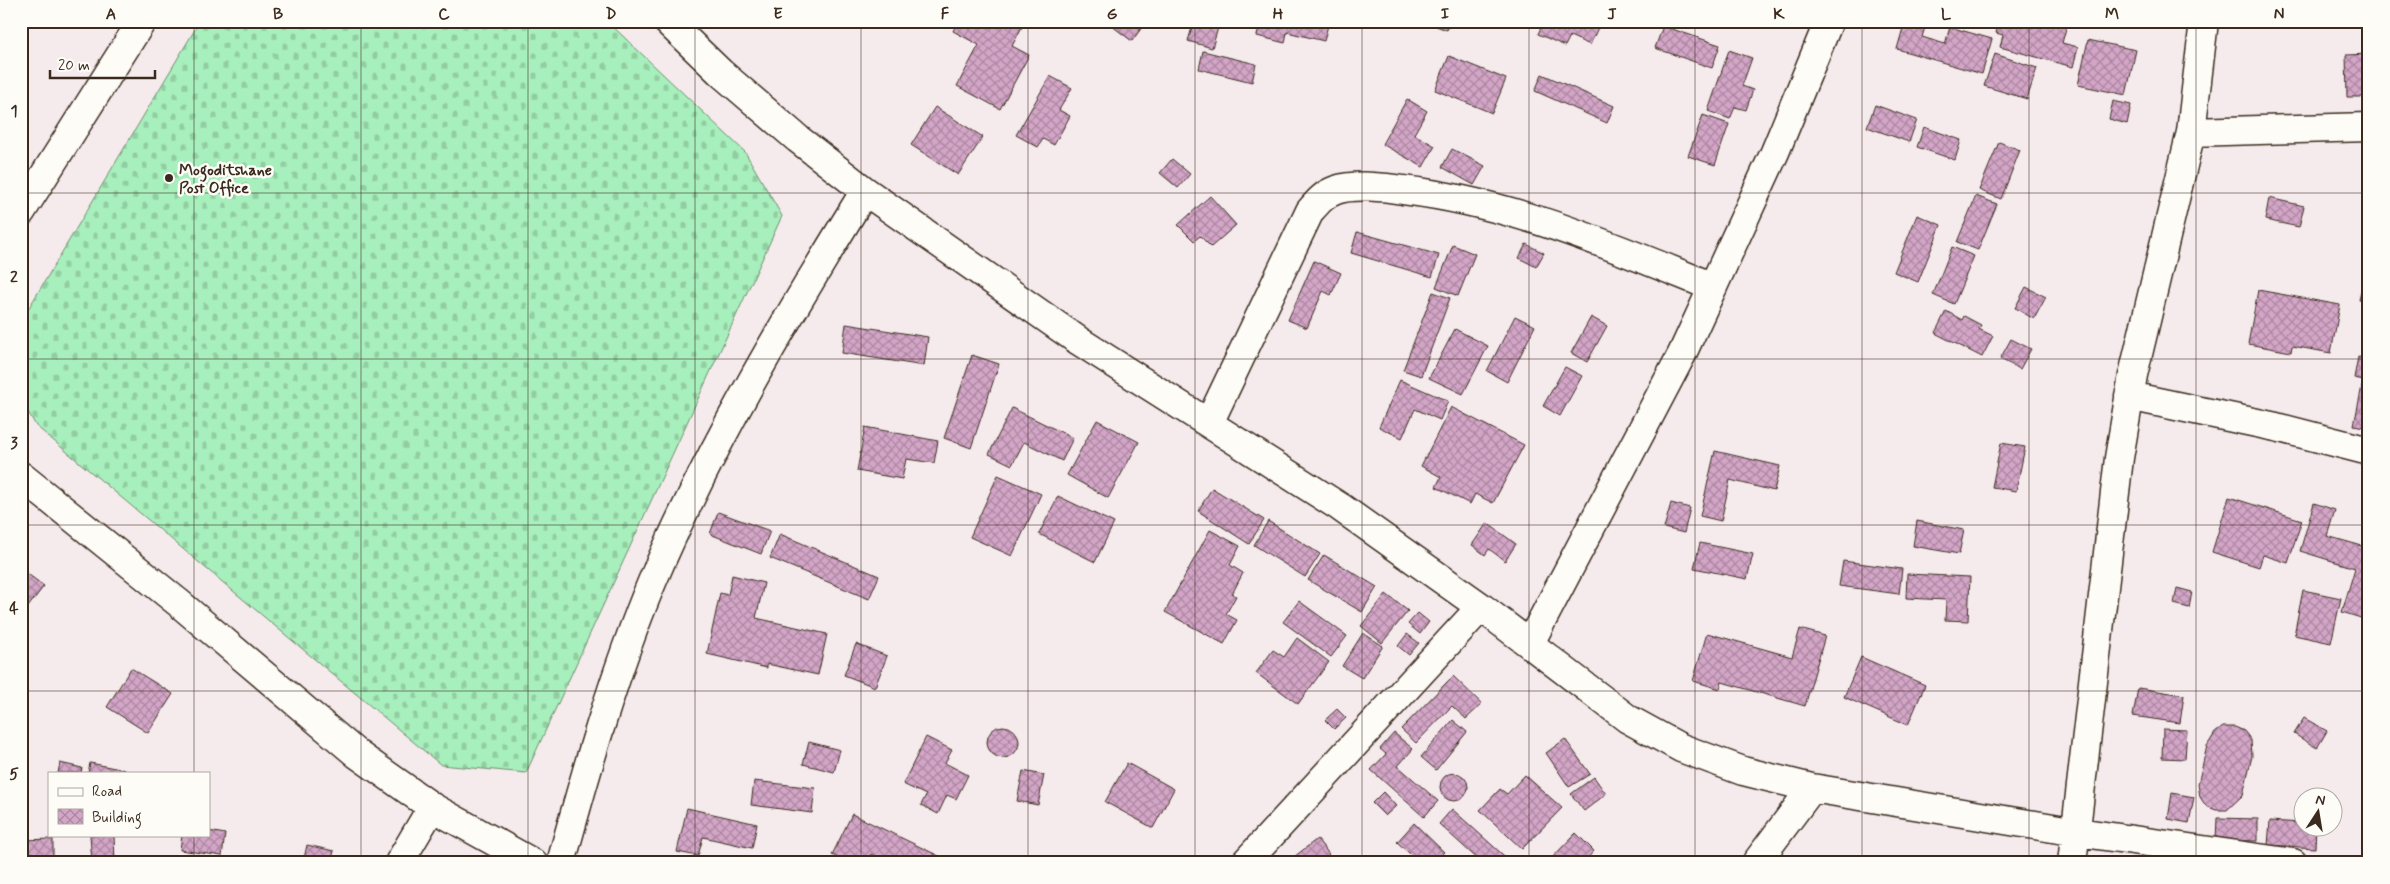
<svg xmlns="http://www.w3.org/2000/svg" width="2390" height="884" viewBox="0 0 2390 884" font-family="Mynerve,sans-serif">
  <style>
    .cemetery { fill: url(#cemetery-stones); stroke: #718c6d }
    .building { fill: url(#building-cross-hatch); stroke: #3b2a1e }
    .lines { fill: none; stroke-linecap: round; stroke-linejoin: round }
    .minor-casing { stroke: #3b2a1e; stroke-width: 31 }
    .minor { stroke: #fdfcf7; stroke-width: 28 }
    .grid { fill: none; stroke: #3b2a1e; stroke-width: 1; stroke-opacity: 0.55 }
    .poi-dot { fill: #3b2a1e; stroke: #fdfcf7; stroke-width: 2 }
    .labels { text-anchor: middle; stroke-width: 5; stroke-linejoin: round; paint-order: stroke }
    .poi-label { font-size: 16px; font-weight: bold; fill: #3b2a1e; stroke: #fdfcf7; text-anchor: start }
    .neatline { fill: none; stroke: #3b2a1e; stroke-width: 2 }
    .grid-label { font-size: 16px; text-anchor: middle; font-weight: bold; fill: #3b2a1e }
  </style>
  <defs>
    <pattern id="cemetery-stones" width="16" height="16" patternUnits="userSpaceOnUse" patternTransform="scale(1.25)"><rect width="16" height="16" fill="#a7efbc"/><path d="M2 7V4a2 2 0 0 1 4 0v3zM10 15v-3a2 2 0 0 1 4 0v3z" fill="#91cda1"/></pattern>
    <pattern id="building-cross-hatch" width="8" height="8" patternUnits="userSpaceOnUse" patternTransform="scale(1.25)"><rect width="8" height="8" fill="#d3a5c7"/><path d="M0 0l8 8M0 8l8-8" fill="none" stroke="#ac87a1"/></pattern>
  </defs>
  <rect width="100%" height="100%" fill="#f5ebed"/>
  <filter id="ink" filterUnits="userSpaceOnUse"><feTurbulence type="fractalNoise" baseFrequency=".02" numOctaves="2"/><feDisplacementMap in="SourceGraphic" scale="10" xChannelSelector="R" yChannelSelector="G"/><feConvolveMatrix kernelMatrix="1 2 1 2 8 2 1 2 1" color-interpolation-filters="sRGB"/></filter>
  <g filter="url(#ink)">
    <path class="cemetery" d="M200,21H607L745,152L782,216L526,773L441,765L36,426L21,399V321Z"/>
    <path class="building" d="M958,21H1025L1012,46L1029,55L1000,109L957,86L979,45L953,31Z
      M1110,21H1143L1145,23L1132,41L1108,23Z
      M1194,21H1220L1212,48L1188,41Z
      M1260,21H1329L1324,41L1287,32L1285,43L1257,36Z
      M1438,21H1451L1447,30L1436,26Z
      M1544,21H1601L1590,45L1570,36L1565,46L1538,34Z
      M1905,21H1927L1922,37L1945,44L1950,27L1992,39L1982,74L1897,49Z
      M1999,21H2068L2062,43L2078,47L2073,67L2000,47L2003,35L1996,33Z
      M1663,26L1720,45L1712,68L1655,48Z
      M2088,40L2136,50L2126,95L2078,85Z
      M1729,50L1752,58L1742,86L1753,90L1746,110L1735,107L1730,119L1708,111Z
      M1203,51L1256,64L1252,82L1199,69Z
      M1995,54L2037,68L2027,99L1984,86Z
      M2369,54V97H2347L2346,55Z
      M1449,56L1506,79L1492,113L1435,90Z
      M1542,74L1614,106L1607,123L1535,91Z
      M1050,76L1072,88L1059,110L1070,116L1054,145L1043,139L1038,147L1016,135Z
      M1407,99L1427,111L1414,134L1435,146L1423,167L1382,144Z
      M2113,101L2131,105L2127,124L2109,119Z
      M1875,105L1917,120L1909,142L1867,127Z
      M935,107L983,137L958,175L911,145Z
      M1703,115L1729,124L1715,165L1688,156Z
      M1924,127L1961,140L1955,160L1917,147Z
      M1999,142L2020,150L2001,199L1979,190Z
      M1452,149L1485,166L1474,185L1442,167Z
      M1172,159L1190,174L1178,188L1160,173Z
      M2369,187V208L2364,207Z
      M1210,196L1236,225L1211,247L1200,236L1194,241L1178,225Z
      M1976,196L1997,204L1978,250L1957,242Z
      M2269,198L2304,206L2299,227L2265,220Z
      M1917,215L1941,225L1918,282L1894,272Z
      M1357,232L1439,255L1432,277L1351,253Z
      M1526,244L1544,253L1536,267L1519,258Z
      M1453,245L1475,254L1458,296L1436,287Z
      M1952,247L1974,256L1954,304L1933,295Z
      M1314,261L1341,273L1331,295L1323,291L1307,328L1288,320Z
      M2364,278L2369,279V302L2359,300Z
      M2026,287L2046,297L2034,319L2015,308Z
      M2258,290L2340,305L2331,353L2292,346L2291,352L2248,344Z
      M1433,292L1450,298L1421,376L1403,370Z
      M1946,311L1962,320L1964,316L1981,325L1979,329L1993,336L1982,357L1935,333Z
      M1515,316L1535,326L1507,382L1487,371Z
      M1591,317L1607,326L1587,362L1571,353Z
      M846,324L928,337L924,366L842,353Z
      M1455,329L1488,346L1463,394L1429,378Z
      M2011,339L2031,349L2020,369L2000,359Z
      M972,355L999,364L971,448L944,438Z
      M2358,357L2369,359V381L2354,378Z
      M1565,367L1582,376L1560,416L1543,406Z
      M1400,380L1448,401L1440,420L1415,409L1402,438L1379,427Z
      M2362,386L2369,388V428L2354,425Z
      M1451,407L1524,445L1493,503L1475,494L1470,504L1436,487L1441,477L1421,466Z
      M1012,408L1073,438L1062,461L1024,442L1012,465L989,454Z
      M1097,420L1139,442L1108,498L1067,475Z
      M865,427L938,441L934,463L906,459L902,479L857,471Z
      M2001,443L2025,447L2016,491L1992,487Z
      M1715,451L1780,466L1774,491L1730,480L1721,521L1700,516Z
      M998,475L1041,494L1012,556L970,537Z
      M1212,488L1264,520L1249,544L1198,511Z
      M1058,496L1114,523L1095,562L1039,534Z
      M2229,497L2302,520L2288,563L2263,555L2259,567L2212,552Z
      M1671,503L1690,508L1684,533L1664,528Z
      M2314,503L2335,510L2327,536L2369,548V601L2364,619L2342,612L2355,568L2300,551Z
      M718,512L770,531L761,554L710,534Z
      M1268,521L1320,554L1305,577L1254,545Z
      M1917,521L1964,530L1959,554L1913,546Z
      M1487,523L1516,544L1505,561L1489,549L1485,555L1472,545Z
      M1210,530L1240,546L1230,565L1243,573L1232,594L1236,596L1226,614L1237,620L1224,644L1165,612Z
      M780,534L879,576L869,599L770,558Z
      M1700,543L1753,554L1747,579L1694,568Z
      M1324,555L1377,587L1362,612L1308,580Z
      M1843,561L1902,569L1899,594L1839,586Z
      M21,569L44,586L21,616Z
      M1907,574L1970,577L1968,621L1945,620L1946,600L1906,598Z
      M732,575L764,583L756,618L827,634L818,675L767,664V668L707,654L720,593L728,595Z
      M2177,588L2192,592L2189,608L2174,604Z
      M2303,590L2341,598L2331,643L2294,635Z
      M1386,594L1408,611L1382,643L1361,626Z
      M1299,601L1347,636L1331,657L1283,622Z
      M1418,613L1429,622L1420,634L1408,624Z
      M1800,629L1825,636L1805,706L1722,682L1720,689L1693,681L1707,633L1792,657Z
      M1363,633L1383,646L1362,678L1342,666Z
      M1407,634L1419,643L1409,655L1398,646Z
      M1297,638L1329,662L1298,704L1256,673L1273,650L1284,657Z
      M856,644L887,656L875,687L844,675Z
      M1861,657L1925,685L1908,725L1844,697Z
      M131,668L173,694L148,733L107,707Z
      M1453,676L1482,704L1466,719L1452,706L1416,743L1401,729Z
      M2138,688L2184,695L2180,723L2133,716Z
      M1337,709L1346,718L1334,729L1325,720Z
      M2304,718L2327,731L2317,748L2294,734Z
      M1453,720L1467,732L1436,770L1421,757Z
      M987 742a16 16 0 1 1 32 0a16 16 0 1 1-32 0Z
      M2223,727H2235L2244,731L2251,740L2252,756L2243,795L2227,810H2216L2206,806L2200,797L2198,784L2207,746L2215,733Z
      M2163,729L2187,730L2185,759L2162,758Z
      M1394,733L1413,749L1398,766L1438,801L1424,817L1371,770L1386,754L1380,749Z
      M926,737L952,750L945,763L968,775L956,799L947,795L938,814L921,805L926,795L903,784Z
      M1565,739L1590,774L1569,787L1546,753Z
      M809,742L840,750L834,772L803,764Z
      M60,763L82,768L81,773H58Z
      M90,763L125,770L126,773H88Z
      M1127,763L1174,789L1153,828L1105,802Z
      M1023,771L1044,775L1038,805L1017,801Z
      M1440 787a14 14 0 1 1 28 0a14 14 0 1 1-28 0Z
      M1525,775L1562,808L1522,849L1480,810L1500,789L1507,794Z
      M1594,777L1606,794L1584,811L1571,794Z
      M754,781L815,788L812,813L751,805Z
      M1383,792L1396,806L1385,816L1372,803Z
      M2172,793L2194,797L2189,823L2168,819Z
      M687,808L757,824L752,848L703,837L698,856L677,852Z
      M1452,809L1512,863H1482L1439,824Z
      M852,814L941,857L938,863H890L871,854L866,863H848L832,855Z
      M2217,818L2258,819V841L2216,840Z
      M2270,821L2302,823V826H2316L2315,848L2268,845Z
      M1414,823L1444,852L1433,863H1420L1397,842Z
      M209,831L225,834L222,856L180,850L182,835H209Z
      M1576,833L1594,851L1583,863H1547Z
      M90,835H114L115,863H92Z
      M53,839V860L21,861V840Z
      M1317,839L1329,854L1319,863H1299L1294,857Z
      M307,845L334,851L331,863H303Z
      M1184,858L1189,863H1179Z"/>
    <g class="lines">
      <defs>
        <path id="minor" d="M667,21L721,73L798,139L865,191L1079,341L1340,507L1481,607L1628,719L1681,748L1743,771L1812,788L2077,832L2293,863
          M2191,132L2369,127
          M21,212L142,21
          M2129,396L2276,427L2369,451
          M1209,423L1310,211C1317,203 1324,194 1336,190C1352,184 1386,187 1403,190C1513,203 1611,246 1713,287
          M21,476L180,604L357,754L432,807L533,863
          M1530,643L1682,354L1775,152L1829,21
          M399,863L432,807
          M561,863C587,768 614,673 652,582C710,446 787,317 865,191
          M1245,863L1481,607
          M1756,863L1812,788
          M2072,863L2119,458L2133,375L2191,132L2204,21"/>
      </defs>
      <use href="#minor" class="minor-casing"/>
      <use href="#minor" class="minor"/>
    </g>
  </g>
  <path class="grid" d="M194,21V773M361,21V863M528,21V863M695,21V863M861,21V863M1028,21V863M1195,21V863M1362,21V863M1529,21V863M1695,21V863M1862,21V863M2029,21V863M2196,21V863M21,193H2369M21,359H2369M21,525H2369M21,691H2369M194,835V863"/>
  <circle class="poi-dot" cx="169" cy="178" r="5"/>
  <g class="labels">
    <g class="poi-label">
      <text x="179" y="175">Mogoditshane<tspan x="179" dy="18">Post Office</tspan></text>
    </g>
  </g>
  <rect width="2390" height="884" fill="none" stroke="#fdfcf7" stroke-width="55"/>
  <rect x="48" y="772" width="162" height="65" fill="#fdfcf7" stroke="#afa8a0"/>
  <rect x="58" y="788" width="25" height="8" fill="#fdfcf7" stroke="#afa8a0"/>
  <text x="92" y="796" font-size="15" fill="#3b2a1e">Road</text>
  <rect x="58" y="809" width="25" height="15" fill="url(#building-cross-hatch)" stroke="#afa8a0"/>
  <text x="92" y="822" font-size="15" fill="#3b2a1e">Building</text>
  <g transform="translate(2318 812) rotate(12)"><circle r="24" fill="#fdfcf7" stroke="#afa8a0"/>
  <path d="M0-4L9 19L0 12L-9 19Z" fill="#3b2a1e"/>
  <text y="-8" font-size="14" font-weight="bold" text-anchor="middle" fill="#3b2a1e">N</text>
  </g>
  <path d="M50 70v8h105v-8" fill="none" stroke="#3b2a1e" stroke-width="2.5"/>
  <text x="58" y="70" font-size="15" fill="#3b2a1e" stroke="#fdfcf7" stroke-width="4" paint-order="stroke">20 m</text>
  <rect x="28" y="28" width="2334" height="828" class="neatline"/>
  <g class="grid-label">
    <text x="111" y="19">A</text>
    <text x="278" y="19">B</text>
    <text x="444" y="19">C</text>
    <text x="611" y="19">D</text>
    <text x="778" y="19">E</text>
    <text x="945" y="19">F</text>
    <text x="1112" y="19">G</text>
    <text x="1278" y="19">H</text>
    <text x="1445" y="19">I</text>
    <text x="1612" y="19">J</text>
    <text x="1779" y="19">K</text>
    <text x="1946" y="19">L</text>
    <text x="2112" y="19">M</text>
    <text x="2279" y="19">N</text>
    <text x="14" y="116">1</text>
    <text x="14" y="282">2</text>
    <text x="14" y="448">3</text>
    <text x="14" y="613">4</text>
    <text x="14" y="779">5</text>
  </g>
</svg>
